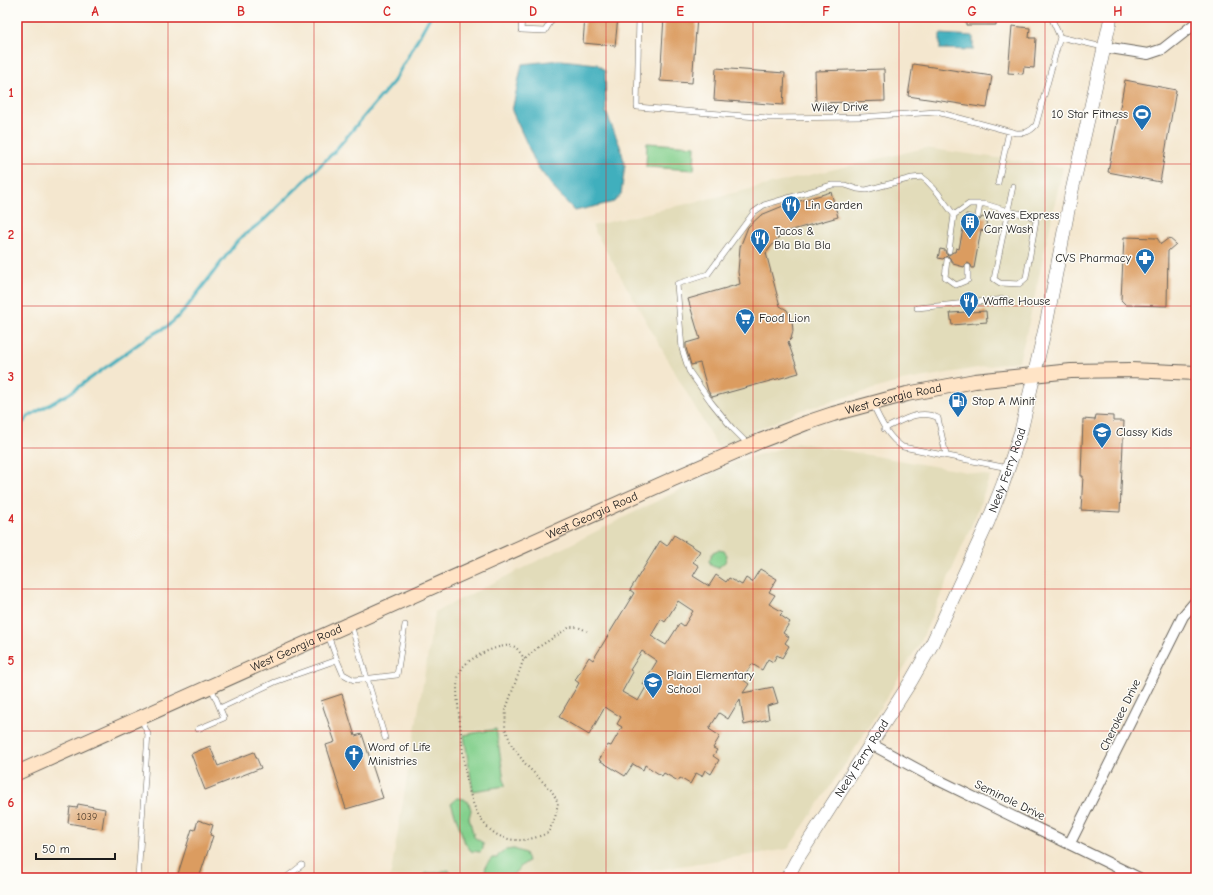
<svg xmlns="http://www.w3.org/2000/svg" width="1213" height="895" viewBox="0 0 1213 895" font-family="'Comic Neue',sans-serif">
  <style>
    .built { fill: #e2dcba }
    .green { fill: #84d08d; stroke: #507654 }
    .water { fill: #41afbd; stroke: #2e666c }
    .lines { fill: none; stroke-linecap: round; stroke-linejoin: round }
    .stream { stroke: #41afbd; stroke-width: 3 }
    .building { fill: #db9c60; fill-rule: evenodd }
    .service-casing { stroke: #68635b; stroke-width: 6 }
    .minor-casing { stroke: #68635b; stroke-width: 12 }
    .tertiary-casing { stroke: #68635b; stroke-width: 14 }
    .secondary-casing { stroke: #68635b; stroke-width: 16 }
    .path { stroke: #68635b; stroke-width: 2; stroke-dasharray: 1 3; stroke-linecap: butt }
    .service { stroke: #fff; stroke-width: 5 }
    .minor { stroke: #fff; stroke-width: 10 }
    .tertiary { stroke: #fff; stroke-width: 13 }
    .secondary { stroke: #ffe4c6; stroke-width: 14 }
    .grid { fill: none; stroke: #d62828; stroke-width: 1; stroke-opacity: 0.55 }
    .labels { text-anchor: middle; stroke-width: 3; stroke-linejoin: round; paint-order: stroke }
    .number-label { font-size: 10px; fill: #4c3c2d }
    .street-label { font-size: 12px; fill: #1c1c1c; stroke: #fdfcf7 }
    .poi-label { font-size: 12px; fill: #1c1c1c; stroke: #fdfcf7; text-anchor: start }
    .neatline { fill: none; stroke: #d62828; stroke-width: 1.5 }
    .grid-label { font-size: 13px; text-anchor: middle; font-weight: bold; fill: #d62828 }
  </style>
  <rect width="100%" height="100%" fill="#fdfcf7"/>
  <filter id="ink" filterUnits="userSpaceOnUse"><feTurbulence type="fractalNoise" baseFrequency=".025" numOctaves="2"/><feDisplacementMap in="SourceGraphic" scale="8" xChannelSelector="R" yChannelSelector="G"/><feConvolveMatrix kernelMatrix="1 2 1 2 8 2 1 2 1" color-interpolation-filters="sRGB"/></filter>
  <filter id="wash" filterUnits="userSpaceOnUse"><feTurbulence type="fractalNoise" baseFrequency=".012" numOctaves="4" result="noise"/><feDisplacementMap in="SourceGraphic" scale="16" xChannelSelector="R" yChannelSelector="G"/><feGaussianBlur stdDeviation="0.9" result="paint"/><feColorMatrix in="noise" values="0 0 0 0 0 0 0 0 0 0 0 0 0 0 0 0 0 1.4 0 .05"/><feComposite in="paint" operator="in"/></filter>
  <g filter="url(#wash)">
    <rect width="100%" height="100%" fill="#f4e7cf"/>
    <path class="built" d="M925,148L1063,167L1028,327L1019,361L901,381L799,411L718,448L592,226Z
      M800,443L990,476L976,515L921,641L850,757L788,849L605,878H390L435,612L739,460Z"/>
    <path class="green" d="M647,143L695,146L694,170L646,167Z
      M718,550L724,551L727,555L725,562L718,568L712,566L709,561L713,552Z
      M496,729L505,786L473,791L464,735Z
      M457,798L464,799L469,803L471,810L469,818L474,837L483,843V849L480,852L471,851L465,843L451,803Z
      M514,849L525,853L528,861C521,866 515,871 511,878H490L485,872L486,865L492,858H497C501,850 505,850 514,849Z
      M448,870L450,871L446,878H424L426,873H435Z"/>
    <path class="water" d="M940,34L973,36V50L940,49Z
      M561,60L597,64L605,71L606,112L620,146L625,165L621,194L614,202L575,211L556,191L537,166L512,111L522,64Z"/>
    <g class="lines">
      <path class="stream" d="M17,429L29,416L70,393L148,337L168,326L183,312L239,239L264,220L333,153L394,81L430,17"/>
    </g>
    <g id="blocks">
      <path class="building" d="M585,17H618L615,46L583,43Z
        M664,17H697L692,83L660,81Z
        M966,17H996V25H966Z
        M1012,26L1030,28L1029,38H1036L1034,68L1024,67L1023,74L1008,73Z
        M913,64L992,76L987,108L908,96Z
        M716,68L785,73L783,105L714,100Z
        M884,69L885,101L816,103L815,71Z
        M1125,80L1176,90L1160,182L1108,172Z
        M831,192L838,217L782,233L766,253L780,306L787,310L792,320L793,331L791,339L788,342L799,373L712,397L708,391L700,363L691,365L686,348V343L700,339L688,299L740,284L738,272L740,247L748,227L761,215L783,206Z
        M966,214L974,216L977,220H980L982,217L987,218L986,226L984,231L981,230L974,268H972L971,265L968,263L966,264L964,267L953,264V261H951L950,258L948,256L945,257L943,259L938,258L940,249L945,250L946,254L949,255L953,252H955L956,248L959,249Z
        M1124,237L1157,238L1161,244L1169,238L1176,244L1168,251L1167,306L1126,305L1121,300Z
        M986,311L987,322L952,325L950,313Z
        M1096,415L1113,416V421H1124L1120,512L1081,510L1083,476H1081L1083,419L1095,420Z
        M674,535L700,551L693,562L699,566L693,576L709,586L716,575L726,582L729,578L742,585L746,578L752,582L760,569L777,579L769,592L775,595L769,604L783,612L780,615L790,622L783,633L789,637L785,643L789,646L782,658L777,655L773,662L768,659L762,670L752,664L742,679L749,684L743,693L773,687L778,703L767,706L769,719L744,725L740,699L728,719L719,713L709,729L720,736L713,748L717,750L713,756L719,760L711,774L705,770L702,776L696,773L690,784L680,778L678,781L664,773L662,776L645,765L643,770L633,764L625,776L599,760L608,745L611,746L622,727L617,724L621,717L605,707L589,735L559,717L579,683L575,680L589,657L593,660L634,593L630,590L660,541L667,546ZM678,601L693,611L684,626L680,623L666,645L651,636L661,619L665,622ZM642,651L657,661L643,684L646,687L638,701L622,692L633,672L630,670Z
        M342,694L355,736L362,734L383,798L346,809L326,745L335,742L321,701Z
        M210,746L218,766L254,752L261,768L205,790L191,754Z
        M78,804L105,809L102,829L68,823L70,807L77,808Z
        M198,820L213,825L210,835L213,836L199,878H182L177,877L192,829L195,830Z"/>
    </g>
  </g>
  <g filter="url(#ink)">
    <use href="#blocks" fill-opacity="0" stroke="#68635b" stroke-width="1"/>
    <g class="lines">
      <defs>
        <path id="service" d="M522,17L521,30L545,31L551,21V17
          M639,17L637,107L768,118L861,117L937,112L1016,133C1026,133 1030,132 1036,125L1060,37L1103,47
          M1051,17L1060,37
          M998,183L1009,131
          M954,215L969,204H985L1008,211L1028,215L1036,220L1026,278L1019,284L1000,283L994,279L1013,186
          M978,216L980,204
          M947,260L945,277L956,285L968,280V267
          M917,308L1006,299
          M873,405C881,421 887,437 903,447L1008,468
          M884,429C901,421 920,408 938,418L946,455
          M749,445L732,428L711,402L689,371L682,349L677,284L708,274L754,212L764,205L832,185H845L857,189L866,190L912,178L922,177L927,181L938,193L954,215L949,251
          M351,625L385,738
          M337,660L343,674L354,680L397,675L405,625
          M220,708L275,682L337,660L328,635
          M198,729L224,718L211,687
          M138,878L148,734L141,719
          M288,878V876L302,865"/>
        <path id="minor" d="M1104,47L1148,54L1163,49L1196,23
          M871,744L930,776L1139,878
          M1070,843L1183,616L1196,601"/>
        <g id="tertiary">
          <path id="s1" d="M787,878L796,861L911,681L931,646L988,522L1003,484L1021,431L1047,320L1071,195L1111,17"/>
        </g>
        <g id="secondary">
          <path id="s2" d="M17,773L673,479L760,441L806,423L833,414L907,394L975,381L1071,371L1131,370L1196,373"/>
        </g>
      </defs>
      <use href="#service" class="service-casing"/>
      <use href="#minor" class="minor-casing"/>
      <use href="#tertiary" class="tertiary-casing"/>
      <use href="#secondary" class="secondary-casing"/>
      <path class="path" d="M525,659C522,656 519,650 515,647C504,641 470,657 463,667C461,670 459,675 458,678C455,690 460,720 461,733C465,769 467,836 515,840C526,841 538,837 548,833L555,818L558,803L552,791L527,766L512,746L505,728L506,709L523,661L537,648L570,627H578L587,631"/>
      <use href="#service" class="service"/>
      <use href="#minor" class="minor"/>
      <use href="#tertiary" class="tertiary"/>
      <use href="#secondary" class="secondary"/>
    </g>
  </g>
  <path class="grid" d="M168,17V878M314,17V878M460,17V878M606,17V878M753,17V878M899,17V878M1045,17V878M17,164H1196M17,306H1196M17,448H1196M17,589H1196M17,731H1196"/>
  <defs>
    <symbol id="stadium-pin" viewBox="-11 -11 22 30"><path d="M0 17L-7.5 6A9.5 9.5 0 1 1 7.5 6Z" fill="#1f6fb2" stroke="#fdfcf7"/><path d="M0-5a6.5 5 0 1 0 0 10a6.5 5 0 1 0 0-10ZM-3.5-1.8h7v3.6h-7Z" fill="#fff"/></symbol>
    <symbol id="restaurant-pin" viewBox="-11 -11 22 30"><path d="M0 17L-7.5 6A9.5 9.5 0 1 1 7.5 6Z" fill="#1f6fb2" stroke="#fdfcf7"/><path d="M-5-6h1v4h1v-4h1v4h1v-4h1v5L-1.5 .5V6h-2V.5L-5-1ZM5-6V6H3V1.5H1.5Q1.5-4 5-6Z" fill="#fff"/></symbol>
    <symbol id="building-pin" viewBox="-11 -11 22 30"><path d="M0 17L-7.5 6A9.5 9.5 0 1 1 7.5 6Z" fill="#1f6fb2" stroke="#fdfcf7"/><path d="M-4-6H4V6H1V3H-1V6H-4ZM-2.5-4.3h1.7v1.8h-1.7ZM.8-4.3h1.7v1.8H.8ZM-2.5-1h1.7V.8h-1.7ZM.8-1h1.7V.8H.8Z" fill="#fff"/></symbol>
    <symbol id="pharmacy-pin" viewBox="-11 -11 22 30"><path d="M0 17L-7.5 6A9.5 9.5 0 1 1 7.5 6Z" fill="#1f6fb2" stroke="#fdfcf7"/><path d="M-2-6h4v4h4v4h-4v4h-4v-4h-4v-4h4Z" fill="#fff"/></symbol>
    <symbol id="supermarket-pin" viewBox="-11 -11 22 30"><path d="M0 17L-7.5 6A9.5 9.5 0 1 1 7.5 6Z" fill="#1f6fb2" stroke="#fdfcf7"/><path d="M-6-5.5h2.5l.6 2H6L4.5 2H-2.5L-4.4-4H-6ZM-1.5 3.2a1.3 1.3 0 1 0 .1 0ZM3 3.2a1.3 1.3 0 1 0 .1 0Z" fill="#fff"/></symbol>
    <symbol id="fuel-pin" viewBox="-11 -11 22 30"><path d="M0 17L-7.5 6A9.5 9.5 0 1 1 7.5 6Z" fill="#1f6fb2" stroke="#fdfcf7"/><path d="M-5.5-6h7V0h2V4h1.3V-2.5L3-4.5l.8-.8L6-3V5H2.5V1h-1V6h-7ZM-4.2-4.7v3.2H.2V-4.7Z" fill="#fff"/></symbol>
    <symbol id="school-pin" viewBox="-11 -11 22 30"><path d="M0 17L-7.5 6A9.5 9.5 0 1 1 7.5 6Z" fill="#1f6fb2" stroke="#fdfcf7"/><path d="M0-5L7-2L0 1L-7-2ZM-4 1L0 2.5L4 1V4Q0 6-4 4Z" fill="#fff"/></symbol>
    <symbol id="church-pin" viewBox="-11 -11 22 30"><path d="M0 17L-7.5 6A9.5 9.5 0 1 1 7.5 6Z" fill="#1f6fb2" stroke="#fdfcf7"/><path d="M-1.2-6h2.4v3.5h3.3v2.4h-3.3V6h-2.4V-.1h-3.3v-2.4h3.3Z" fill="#fff"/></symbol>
  </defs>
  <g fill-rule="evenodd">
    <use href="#stadium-pin" x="1131" y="103" width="22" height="30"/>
    <use href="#restaurant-pin" x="780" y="194" width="22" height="30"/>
    <use href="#building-pin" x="959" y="211" width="22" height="30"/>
    <use href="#restaurant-pin" x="749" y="227" width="22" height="30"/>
    <use href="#pharmacy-pin" x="1134" y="247" width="22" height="30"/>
    <use href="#restaurant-pin" x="958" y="290" width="22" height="30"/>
    <use href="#supermarket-pin" x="734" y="307" width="22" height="30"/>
    <use href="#fuel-pin" x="947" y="390" width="22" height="30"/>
    <use href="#school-pin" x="1091" y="421" width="22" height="30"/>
    <use href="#school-pin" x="642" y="671" width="22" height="30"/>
    <use href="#church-pin" x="343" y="743" width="22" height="30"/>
  </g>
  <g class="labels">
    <g class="number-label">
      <text x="87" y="820">1039</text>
    </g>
    <g class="street-label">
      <text transform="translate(840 107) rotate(-1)" y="4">Wiley Drive</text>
      <text dy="4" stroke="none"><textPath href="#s2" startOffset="954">West Georgia Road</textPath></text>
      <text dy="4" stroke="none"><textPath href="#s1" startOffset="465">Neely Ferry Road</textPath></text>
      <text dy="4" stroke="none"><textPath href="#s2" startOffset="630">West Georgia Road</textPath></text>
      <text dy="4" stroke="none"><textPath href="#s2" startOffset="306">West Georgia Road</textPath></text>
      <text transform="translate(1120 715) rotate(-64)" y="4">Cherokee Drive</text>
      <text dy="4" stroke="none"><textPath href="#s1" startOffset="141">Neely Ferry Road</textPath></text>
      <text transform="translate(1010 800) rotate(26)" y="4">Seminole Drive</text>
    </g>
    <g class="poi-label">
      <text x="1128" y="118" text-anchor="end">10 Star Fitness</text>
      <text x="805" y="209">Lin Garden</text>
      <text x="984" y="219">Waves Express<tspan x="984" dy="14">Car Wash</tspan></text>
      <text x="774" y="235">Tacos &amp;<tspan x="774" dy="14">Bla Bla Bla</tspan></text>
      <text x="1131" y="262" text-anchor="end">CVS Pharmacy</text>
      <text x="983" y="305">Waffle House</text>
      <text x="759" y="322">Food Lion</text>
      <text x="972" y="405">Stop A Minit</text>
      <text x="1116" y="436">Classy Kids</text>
      <text x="667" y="679">Plain Elementary<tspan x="667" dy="14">School</tspan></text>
      <text x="368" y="751">Word of Life<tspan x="368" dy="14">Ministries</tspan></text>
    </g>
  </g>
  <rect width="1213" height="895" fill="none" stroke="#fdfcf7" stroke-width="44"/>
  <path d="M36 853v6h79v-6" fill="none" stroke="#1c1c1c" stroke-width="2"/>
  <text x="42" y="853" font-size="12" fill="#1c1c1c" stroke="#fdfcf7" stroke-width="3" paint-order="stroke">50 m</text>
  <rect x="22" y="22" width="1169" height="851" class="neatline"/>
  <g class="grid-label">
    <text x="95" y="16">A</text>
    <text x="241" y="16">B</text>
    <text x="387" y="16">C</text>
    <text x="533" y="16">D</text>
    <text x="680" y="16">E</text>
    <text x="826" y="16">F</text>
    <text x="972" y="16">G</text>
    <text x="1118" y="16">H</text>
    <text x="11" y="97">1</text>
    <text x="11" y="239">2</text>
    <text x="11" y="381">3</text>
    <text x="11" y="523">4</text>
    <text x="11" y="665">5</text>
    <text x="11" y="807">6</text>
  </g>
</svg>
